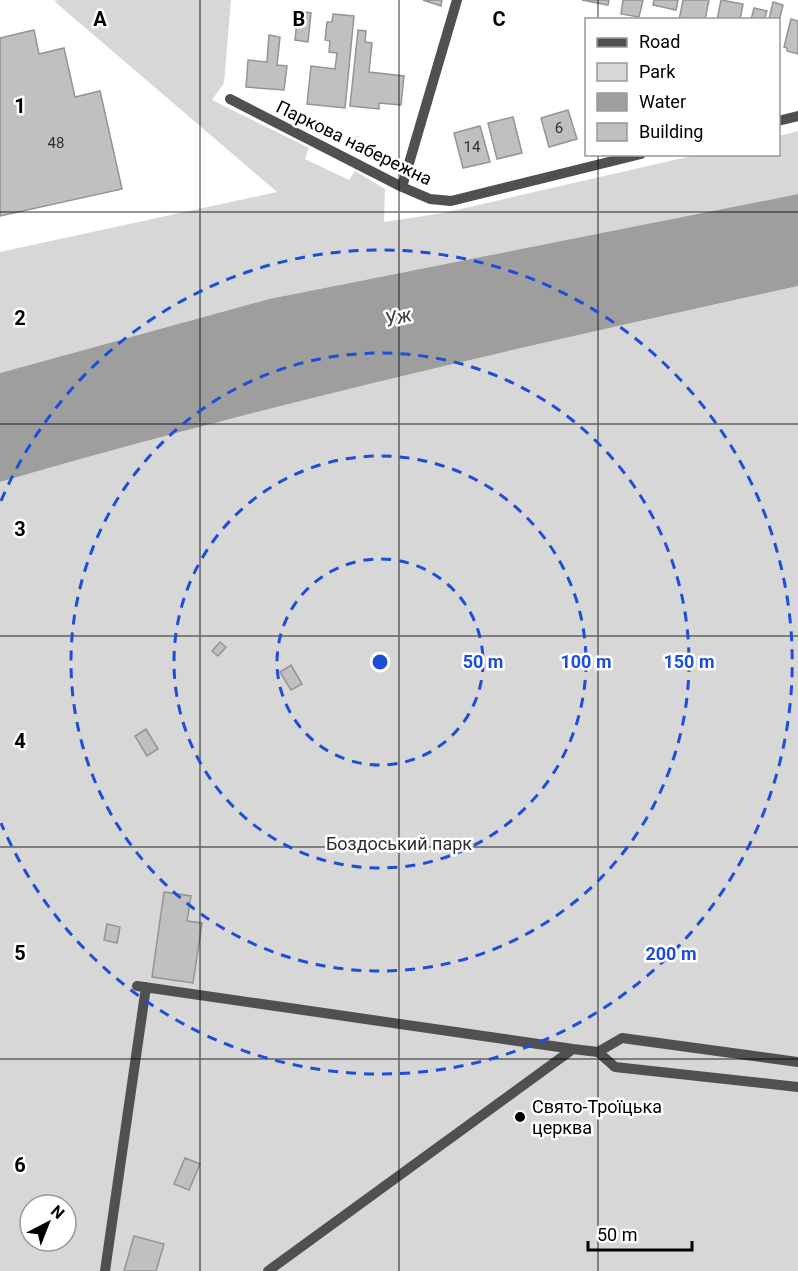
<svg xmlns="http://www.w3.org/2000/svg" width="798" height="1271" viewBox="0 0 798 1271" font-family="Roboto,sans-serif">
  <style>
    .green { fill: #d7d7d7; fill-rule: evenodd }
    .water { fill: #9e9e9e }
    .building { fill: #c0c0c0; stroke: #949494; stroke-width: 1.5 }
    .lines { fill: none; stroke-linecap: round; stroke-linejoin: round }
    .street { stroke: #505050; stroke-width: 10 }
    .grid { fill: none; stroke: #000; stroke-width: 1.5; stroke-opacity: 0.55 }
    .ring { fill: none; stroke: #1d4ed8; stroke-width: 3; stroke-dasharray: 10 8 }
    .poi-dot { fill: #000; stroke: #fff; stroke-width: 2 }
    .labels { text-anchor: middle; stroke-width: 5; stroke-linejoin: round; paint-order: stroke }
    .number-label { font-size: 15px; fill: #303030 }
    .street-label { font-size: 18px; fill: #000; stroke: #fff }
    .park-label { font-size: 18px; fill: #2e2e2e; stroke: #fff }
    .poi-label { font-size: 18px; fill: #000; stroke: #fff; text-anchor: start }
    .water-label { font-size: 20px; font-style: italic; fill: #3f3f3f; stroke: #fff }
    .grid-label { font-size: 20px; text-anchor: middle; font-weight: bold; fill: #000; stroke: #fff; stroke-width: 5; stroke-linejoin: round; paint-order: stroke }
    .centre { fill: #1d4ed8; stroke: #fff; stroke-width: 3 }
    .ring-label { font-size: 18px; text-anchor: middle; font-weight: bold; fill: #1d4ed8; stroke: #fff; stroke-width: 5; stroke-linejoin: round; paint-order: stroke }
  </style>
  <rect width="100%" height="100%" fill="#fff"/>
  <path class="green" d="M58,0H231L224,83L212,100L309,148L305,159L349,180L355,171L385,189L384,222L443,213L696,155L778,154L779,136L798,131V194L269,299L0,373V252L277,192L54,1Z
    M798,286V1271H0V482C263,405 530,345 798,286ZM30,1205H66V1241H30Z"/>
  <path class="water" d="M798,194V286C530,345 263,405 0,482V373L269,299Z"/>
  <path class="building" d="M423,0H442L441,6Z
    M582,0H609L608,5Z
    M623,0H643L639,17L621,14Z
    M654,0H678L676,10L653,5Z
    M683,0H709L705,20H679Z
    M721,0L743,4L740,20H717Z
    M773,2L783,5L779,21L769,19Z
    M754,8L767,11L764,20H751Z
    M298,11L311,13L308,42L295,40Z
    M333,14L354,16L345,108L307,104L311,66L335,69L337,53L329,52L330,41L325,40L327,22H332Z
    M791,19L798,21V54L787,51V48L784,47Z
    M34,30L39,54L64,48L75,97L100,91L122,189L0,216V38Z
    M358,30L366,31L365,42L372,43L369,72L404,76L401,105L379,103V109L350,106Z
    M269,35L280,37L277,65L287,66L284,90L246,87L248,60L267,62Z
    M568,110L577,139L549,147L541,118Z
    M513,117L522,153L497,159L488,123Z
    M480,126L490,162L463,168L454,133Z
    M220,642L226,647L218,656L212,651Z
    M291,665L302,684L291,690L280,672Z
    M146,729L158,749L147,756L135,736Z
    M164,892L191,896L187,921L202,923L193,983L152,977Z
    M107,924L120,927L117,943L104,940Z
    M185,1158L200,1164L189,1190L174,1184Z
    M134,1236L164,1244L156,1271H124Z"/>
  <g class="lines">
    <path class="street" d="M230,99L402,187L430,199L451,201L641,154
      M778,121L798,116
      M402,187L457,0
      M137,986L573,1049L598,1052L622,1038L798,1062
      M598,1052L615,1067L798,1087
      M105,1271L146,987
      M268,1271L573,1049"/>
  </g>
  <path class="grid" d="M200,0V1271M399,0V1271M598,0V20M598,154V1271M0,212H798M0,424H798M0,636H798M0,847H798M0,1059H798"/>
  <g class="ring">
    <circle cx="380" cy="662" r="103"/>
    <circle cx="380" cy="662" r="206"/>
    <circle cx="380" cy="662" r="309"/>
    <path d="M1 501A412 412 0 1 1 1 823"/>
  </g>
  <circle class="poi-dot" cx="520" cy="1117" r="6"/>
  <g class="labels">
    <g class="number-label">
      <text x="559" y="133">6</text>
      <text x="56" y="148">48</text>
      <text x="472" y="152">14</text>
    </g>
    <g class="street-label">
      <text transform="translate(354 143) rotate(26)" y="6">Паркова набережна</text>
    </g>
    <g class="park-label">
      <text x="399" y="850">Боздоський парк</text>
    </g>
    <g class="poi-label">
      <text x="532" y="1113">Свято-Троїцька<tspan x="532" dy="21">церква</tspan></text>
    </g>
    <g class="water-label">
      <text transform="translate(398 317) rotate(-13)" y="7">Уж</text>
    </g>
  </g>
  <g class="grid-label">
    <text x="100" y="26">A</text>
    <text x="299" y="26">B</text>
    <text x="499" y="26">C</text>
    <text x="20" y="113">1</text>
    <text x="20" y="325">2</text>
    <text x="20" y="536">3</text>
    <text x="20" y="748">4</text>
    <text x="20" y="960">5</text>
    <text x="20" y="1172">6</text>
  </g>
  <circle cx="380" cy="662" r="9" class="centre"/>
  <g class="ring-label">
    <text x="483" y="668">50 m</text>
    <text x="586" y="668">100 m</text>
    <text x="689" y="668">150 m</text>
    <text x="671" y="960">200 m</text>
  </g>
  <rect x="585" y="18" width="195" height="138" fill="#ffffff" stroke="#999999" stroke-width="1.5"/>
  <rect x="597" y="38" width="30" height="9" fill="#505050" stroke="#999999" stroke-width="1.5"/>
  <text x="639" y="48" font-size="18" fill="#000000">Road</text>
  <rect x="597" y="63" width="30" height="18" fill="#d7d7d7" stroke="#999999" stroke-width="1.5"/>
  <text x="639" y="78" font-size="18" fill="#000000">Park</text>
  <rect x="597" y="93" width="30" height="18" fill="#9e9e9e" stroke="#999999" stroke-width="1.5"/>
  <text x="639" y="108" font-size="18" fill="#000000">Water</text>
  <rect x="597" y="123" width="30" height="18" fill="#c0c0c0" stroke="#999999" stroke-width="1.5"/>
  <text x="639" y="138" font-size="18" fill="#000000">Building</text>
  <g transform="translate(48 1223) rotate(42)"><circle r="28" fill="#ffffff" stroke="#999999" stroke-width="1.5"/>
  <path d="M0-4.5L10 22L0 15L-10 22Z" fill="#000000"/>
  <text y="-9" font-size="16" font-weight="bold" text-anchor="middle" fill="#000000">N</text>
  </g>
  <path d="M588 1241v9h104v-9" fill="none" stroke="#000000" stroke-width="3"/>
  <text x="597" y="1241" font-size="18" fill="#000000" stroke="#ffffff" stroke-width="4.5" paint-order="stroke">50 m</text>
</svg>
